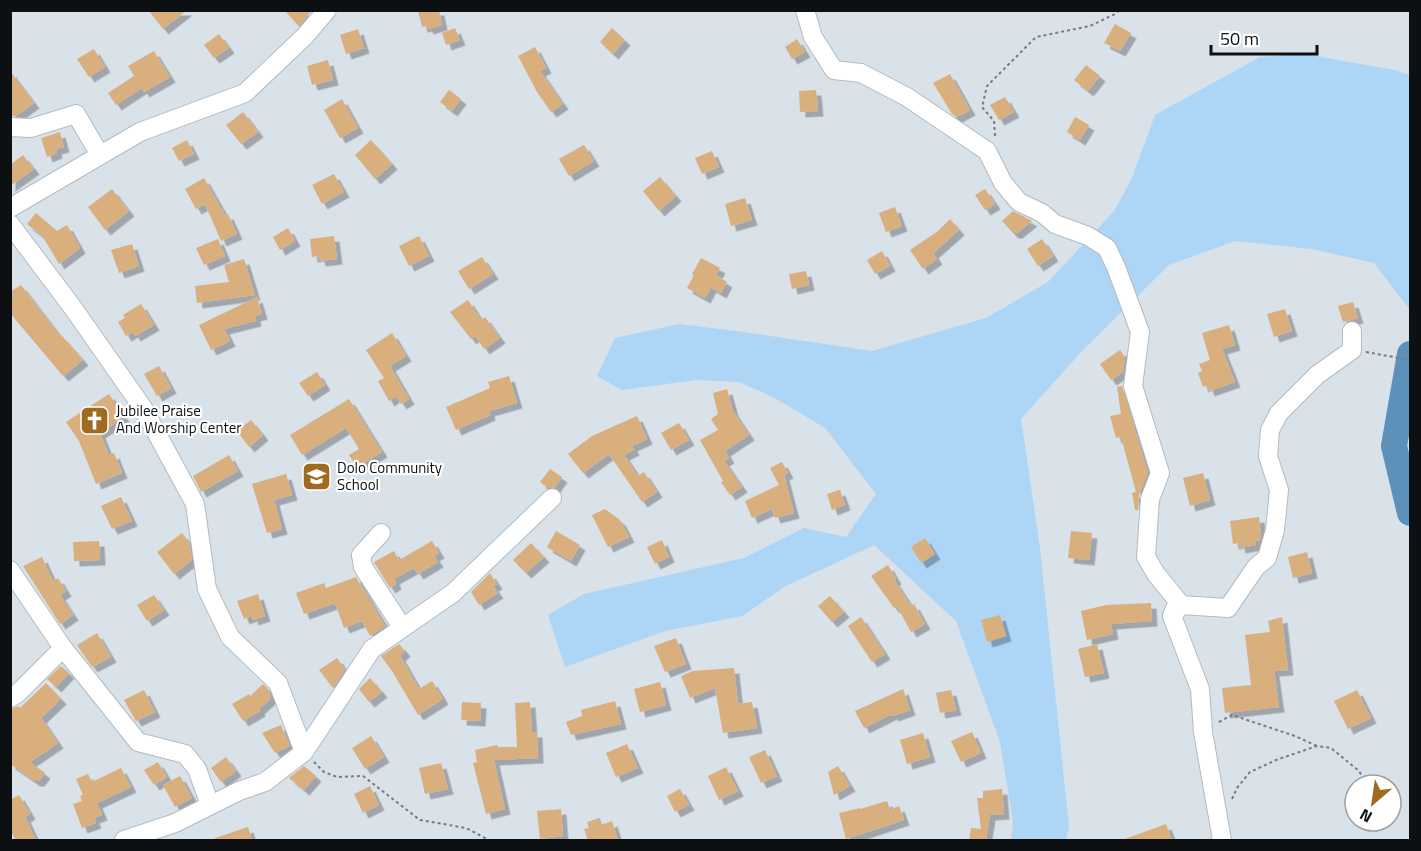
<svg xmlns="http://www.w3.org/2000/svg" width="1421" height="851" viewBox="0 0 1421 851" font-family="'Titillium Web',sans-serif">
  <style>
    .green { fill: #acd5f6 }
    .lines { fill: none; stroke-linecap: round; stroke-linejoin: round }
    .river { stroke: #5e91b9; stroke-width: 26 }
    .building { fill: #d9af7d; filter: url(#shadow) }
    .minor-casing { stroke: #b2bbc2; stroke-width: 20 }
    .path { stroke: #767c81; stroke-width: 2; stroke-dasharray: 3 3; stroke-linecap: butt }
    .minor { stroke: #fff; stroke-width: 18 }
    .labels { text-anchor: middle; stroke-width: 4.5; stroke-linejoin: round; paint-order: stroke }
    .poi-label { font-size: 15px; fill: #0d1012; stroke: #fff; text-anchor: start }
  </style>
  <defs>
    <filter id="shadow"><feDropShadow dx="5.5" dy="5.5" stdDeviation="0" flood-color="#0004"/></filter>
  </defs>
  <rect width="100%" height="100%" fill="#d9e1e9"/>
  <path class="green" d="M1304,54L1394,70L1410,75V310L1374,263L1312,249L1235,241L1169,265L1081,352L1021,419L1040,548L1069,827L1066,840H1011L1013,821L1000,742L956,621L874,545L786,586L742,616L665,631L565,667L548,615L584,594L744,558L804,528L846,537L876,494L825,428L773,397L739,382L696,380L622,390L597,376L615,338L679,324L744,332L872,351L986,318L1048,282L1115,210L1132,178L1155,115L1260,57Z"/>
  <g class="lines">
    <path class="river" d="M1410,354L1394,446L1410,513"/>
  </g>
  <path class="building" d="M148,10H187L163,29Z
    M284,10H312L299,26Z
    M418,10H439L442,25L428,29L427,26L422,27Z
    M1115,24L1131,33L1120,51L1104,43Z
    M455,28L460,40L446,45L442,33Z
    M612,28L625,40L613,54L600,42Z
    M358,29L364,48L346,54L340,35Z
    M219,34L229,48L214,58L204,45Z
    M797,39L805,52L792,59L785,47Z
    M535,47L546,68L540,71L563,104L551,112L537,92L518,56Z
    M94,49L105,67L89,77L77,59Z
    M154,51L170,77L144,92L142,88L116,105L108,93L134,76L128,66Z
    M328,60L333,80L312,85L307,66Z
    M1086,65L1100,76L1088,91L1074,80Z
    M10,71L34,103L16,116H10Z
    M950,74L970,110L957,117L952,114L933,83Z
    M449,90L461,99L452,111L440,102Z
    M816,90L818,111L800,112L799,91Z
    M1005,97L1014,112L999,120L990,105Z
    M342,99L358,128L340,138L324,110Z
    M243,112L258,132L241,144L226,125Z
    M1075,117L1089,125L1080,140L1067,132Z
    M60,132L64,147L56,149L57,153L47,157L41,138Z
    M187,140L194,154L179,161L172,148Z
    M371,140L392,164L375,179L355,155Z
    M584,145L594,161L569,176L559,159Z
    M712,151L719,167L702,174L695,158Z
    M23,155L34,169L10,186V165Z
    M334,174L344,192L322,204L312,185Z
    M660,177L676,196L659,211L643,191Z
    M204,178L225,215L228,214L237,234L221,241L205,204L196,209L185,189Z
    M112,189L129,211L105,230L88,207Z
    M985,189L995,204L985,210L975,195Z
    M745,198L752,220L731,226L725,204Z
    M895,207L902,226L886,232L879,213Z
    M1013,211L1032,221L1017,233H1013L1002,221Z
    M36,213L57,231L67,225L80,248L59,264L43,237L27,224Z
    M950,219L959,230L933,253L937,259L923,269L910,250L938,231Z
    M288,228L295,241L280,250L273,237Z
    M334,236L337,259L320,261L319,256L312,257L310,239Z
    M419,236L429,256L409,266L399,246Z
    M218,239L225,256L204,265L196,248Z
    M1042,239L1053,256L1038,266L1027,249Z
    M132,244L139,266L119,273L111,250Z
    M882,251L890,266L875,274L867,260Z
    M482,257L493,274L469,289L458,271Z
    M701,258L720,268L716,275L727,282L721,293L711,287L705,298L687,288L694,275L692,274Z
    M244,259L255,295L197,303L195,286L229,282L224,265Z
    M806,271L809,285L792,289L789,274Z
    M21,285L61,337L62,336L83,360L63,376L10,313V292Z
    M257,297L262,314L255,316L256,321L224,329L230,341L211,350L199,325Z
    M468,300L481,320L485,317L500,338L484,349L475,336L471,339L450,312Z
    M1353,302L1358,318L1343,322L1338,306Z
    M141,304L154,325L135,336L133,332L126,336L118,322L125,318L123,315Z
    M1285,309L1292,331L1274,337L1267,314Z
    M1229,325L1235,345L1222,349L1235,382L1209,391L1207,385L1203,387L1198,373L1202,371L1199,364L1210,360L1202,333Z
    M392,333L406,356L390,366L409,399L401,404L396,396L389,401L378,381L384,378L366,350Z
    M1120,350L1125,357L1123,372L1111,380L1100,364Z
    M159,366L171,388L157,396L144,374Z
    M317,372L325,385L308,396L299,383Z
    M509,376L517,403L489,411L490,415L456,430L446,407L490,388L488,382Z
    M1122,386L1148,473L1139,495L1138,510H1135L1132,493L1136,492L1121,437L1116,438L1110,416L1121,414L1117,387Z
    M727,389L733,411L749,435L725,451L729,458L724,461L742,487L730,495L721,482L723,481L700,440L718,430L711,419L718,414L713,393Z
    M109,394L124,417L100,433L109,455L114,453L122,473L96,484L79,441L66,422Z
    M349,399L382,452L357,467L349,455L359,449L346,428L302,455L290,435Z
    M637,416L647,439L632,446L634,450L624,455L638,476L644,472L657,492L642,502L609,454L583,473L568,454L592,436Z
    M251,420L263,435L249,447L237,431Z
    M679,423L689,440L671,450L661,433Z
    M229,455L238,471L201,492L193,476Z
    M782,462L788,473L784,475L794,513L775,518L772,509L752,518L745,501L779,485L770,468Z
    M550,469L562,477L555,487L548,488L540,482Z
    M1203,473L1210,500L1190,506L1183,478Z
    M286,474L292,495L274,500L282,529L267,533L252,484Z
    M840,490L845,505L832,510L827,494Z
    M121,497L132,521L112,529L101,506Z
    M605,509L620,520L629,537L608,547L592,515Z
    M1259,517L1261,537L1260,540L1255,541L1256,545L1240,548L1239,543L1233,544L1230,521Z
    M556,531L580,545L571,561L547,547Z
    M1071,531L1092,533L1089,560L1068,558Z
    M182,533L189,542L192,560L174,574L157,552Z
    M925,538L935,554L921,563L911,547Z
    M662,540L669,557L655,564L647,547Z
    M99,541L100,560L74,561L73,542Z
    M432,541L439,553L434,556L438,562L418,574L414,568L394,579L396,584L390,588L374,562L394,551L399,560Z
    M531,543L544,557L526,573L513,560Z
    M1307,552L1312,573L1293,578L1288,557Z
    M42,557L53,581L58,578L66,591L60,595L73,615L60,624L23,566Z
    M888,565L896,579L894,580L911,606L914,604L925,624L911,632L897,606L894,608L871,576Z
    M490,573L497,584L493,586L498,593L479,605L471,592Z
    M356,577L385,626L370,636L362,621L344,628L335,603L304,614L296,593L324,583L326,588Z
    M258,594L265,616L253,620L252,616L244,619L237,601Z
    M154,595L164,610L147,621L137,605Z
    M830,596L844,612L832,622L818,606Z
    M1151,603L1152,621L1111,624L1113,634L1087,640L1081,611L1106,605Z
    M1000,615L1006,636L987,642L981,620Z
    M861,617L885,654L872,662L848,626Z
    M1282,617L1288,670L1274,671L1279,707L1225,713L1222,688L1251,685L1245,635L1270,632L1268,621Z
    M97,633L111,657L92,667L77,645Z
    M676,638L686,664L665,672L654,646Z
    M399,644L405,651L400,656L419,689L432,681L443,699L418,715L392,671L381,656Z
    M1097,644L1104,673L1085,677L1078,649Z
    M337,658L345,669L333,688L319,670Z
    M61,666L69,673L56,687L47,679Z
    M734,668L738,704L752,702L757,728L723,733L715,688L690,698L681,676L693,671Z
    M370,678L382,692L369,702L359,689Z
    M660,682L666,705L640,712L634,689Z
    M46,683L61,699L41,718L58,743L30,762L45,773L39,781H35L10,764V709L19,706L20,708Z
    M263,684L268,689L271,698L259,709L260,711L243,721L232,704L249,694L250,696Z
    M903,689L910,710L893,716L892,714L864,728L855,711Z
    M144,690L155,712L136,721L124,700Z
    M951,690L956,710L940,713L936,693Z
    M1357,690L1371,718L1348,729L1334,701Z
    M615,701L621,724L571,735L566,722L582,716L581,710Z
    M462,702L481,703L480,721L461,720Z
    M530,702L532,732H537L538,758L494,760L505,809L486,814L473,763L477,762L475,750L497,745L498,747H517L515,703Z
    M281,725L290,746L275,753L262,733Z
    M972,732L981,753L961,762L951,741Z
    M923,733L930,757L907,764L900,740Z
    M371,736L384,757L365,769L352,748Z
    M627,744L638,768L616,777L606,753Z
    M765,750L777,776L761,783L749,757Z
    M226,757L236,771L221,782L211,768Z
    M158,762L167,777L154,785L144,770Z
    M441,763L448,789L425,794L419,768Z
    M304,766L316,776L304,790L289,778Z
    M838,766L850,786L834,795L828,772Z
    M726,767L738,791L719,800L708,776Z
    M121,768L131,787L97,803L102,815L94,818L96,823L82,828L73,804L82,801L80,796L83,795L76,779L88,774L92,782Z
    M180,776L192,798L175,807L163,785Z
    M370,786L379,805L363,813L354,794Z
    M680,789L689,805L675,812L667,796Z
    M1002,789L1004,814L990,815L986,840H969L971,828L981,829L977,798H983V791Z
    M19,795L30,814L25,817L36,840H16L10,830V800Z
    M887,801L890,810L899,806L904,820L846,839L839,813L860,808V809Z
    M561,809L563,836L540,839L537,811Z
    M600,818L602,825L612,821L618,840H588L584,829L589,828L587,822Z
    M1166,824L1172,840H1125V839Z
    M248,827L252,840H215V838Z"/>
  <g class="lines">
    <defs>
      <path id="minor" d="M805,10L813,37L834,70L861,73L907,97L987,151L1003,183L1019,202L1042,213L1055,224L1088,236L1107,248L1116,267L1140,332L1133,386L1160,473L1150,499L1146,557L1156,574L1178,601L1172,616
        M10,127L31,128L76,114L100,155
        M10,208L140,132L245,93L305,36L327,10
        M10,224L73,308L143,408L195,504L207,589L230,637L278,683L304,752
        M381,533L361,555L363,567L402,627
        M10,570L63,648
        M10,698L18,693L63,648L138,742L185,754L197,769L210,805
        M124,840L175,823L239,791L265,782L304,752L372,649L453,593L552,498
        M1222,840L1203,732L1200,689L1172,616L1181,605L1228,608L1256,567L1267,558L1275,530L1279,490L1268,456L1270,430L1279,413L1317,375L1352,350V331"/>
    </defs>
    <use href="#minor" class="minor-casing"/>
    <path class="path" d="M995,136L994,121L982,107L987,86L1036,37L1090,26L1117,13L1119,10
      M1366,352L1410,360
      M1219,722L1232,715L1295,736L1317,746
      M314,762L324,772L337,777L363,776L420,820L466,828L489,840
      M1232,799L1237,788L1250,772L1276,760L1317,746L1331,748L1359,771L1367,785
      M1389,821L1390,823"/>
    <use href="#minor" class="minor"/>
  </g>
  <defs>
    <symbol id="church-square" viewBox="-11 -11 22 22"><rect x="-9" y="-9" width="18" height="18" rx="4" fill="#9e6b21" stroke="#fff"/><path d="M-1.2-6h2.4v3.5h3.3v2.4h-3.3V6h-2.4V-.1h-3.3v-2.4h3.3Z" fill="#fff"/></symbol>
    <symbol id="school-square" viewBox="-11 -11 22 22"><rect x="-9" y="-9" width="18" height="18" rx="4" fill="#9e6b21" stroke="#fff"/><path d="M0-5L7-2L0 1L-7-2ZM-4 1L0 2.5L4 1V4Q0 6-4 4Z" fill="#fff"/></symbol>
  </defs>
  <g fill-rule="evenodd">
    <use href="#church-square" x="78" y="404" width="33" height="33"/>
    <use href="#school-square" x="300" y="460" width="33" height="33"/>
  </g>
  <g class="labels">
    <g class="poi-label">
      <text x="116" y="416">Jubilee Praise<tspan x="116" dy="17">And Worship Center</tspan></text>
      <text x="337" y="473">Dolo Community<tspan x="337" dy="17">School</tspan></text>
    </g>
  </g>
  <rect width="1421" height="851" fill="none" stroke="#0d1012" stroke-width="24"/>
  <g transform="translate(1373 803) rotate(209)"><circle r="28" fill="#ffffff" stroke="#9e9fa0" stroke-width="1.5"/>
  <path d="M0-4.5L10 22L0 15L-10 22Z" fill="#9e6b21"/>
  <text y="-9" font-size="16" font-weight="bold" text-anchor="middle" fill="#0d1012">N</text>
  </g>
  <path d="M1211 45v9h106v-9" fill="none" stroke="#0d1012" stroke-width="3"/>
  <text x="1220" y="45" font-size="18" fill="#0d1012" stroke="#ffffff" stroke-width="4.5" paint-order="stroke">50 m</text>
</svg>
